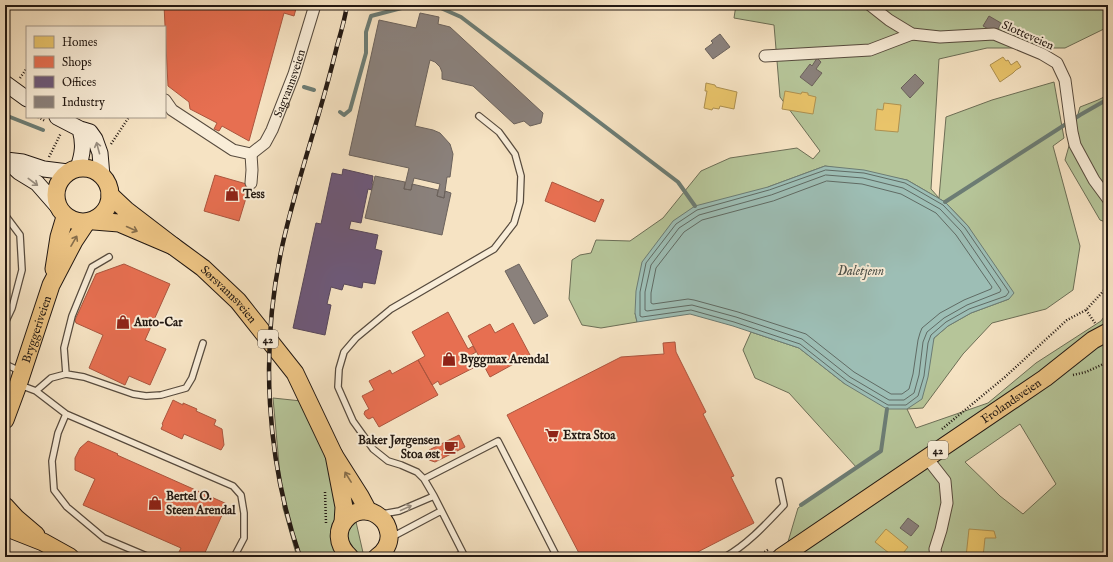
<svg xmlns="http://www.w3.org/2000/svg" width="1113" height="562" viewBox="0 0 1113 562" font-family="'IM FELL English',serif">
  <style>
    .green { fill: #b6c599; stroke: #6c6e56; fill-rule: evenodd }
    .water { fill: #9dbeb5; stroke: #6c7c74 }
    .homes { fill: #e9c46a; stroke: #ad9050 }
    .shops { fill: #e76f51; stroke: #ac553e }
    .offices { fill: #6d597a; stroke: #56465b }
    .industry { fill: #8a817c; stroke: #6b625c }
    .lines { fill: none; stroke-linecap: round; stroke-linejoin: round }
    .shore { stroke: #606b64; stroke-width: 1 }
    .stream { stroke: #6c7c74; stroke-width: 4 }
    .lane-casing { stroke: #574b3e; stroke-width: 8 }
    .street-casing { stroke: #574b3e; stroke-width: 13 }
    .secondary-casing { stroke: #221812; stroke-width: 17 }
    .primary-casing { stroke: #221812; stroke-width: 19 }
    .path { stroke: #221812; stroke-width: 2.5; stroke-dasharray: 1 2; stroke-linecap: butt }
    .lane { stroke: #f9edd8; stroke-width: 5.5 }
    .street { stroke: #f9edd8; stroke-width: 11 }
    .secondary { stroke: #f9edd8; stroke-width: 15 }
    .primary { stroke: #ebc282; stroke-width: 17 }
    .rail-casing { stroke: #221812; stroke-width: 4.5 }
    .rail { stroke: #f9edd8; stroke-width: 3; stroke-dasharray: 9; stroke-linecap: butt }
    .oneway { stroke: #988d7f }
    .oneway2 { stroke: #866d4a }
    .labels { text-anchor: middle; stroke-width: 4; stroke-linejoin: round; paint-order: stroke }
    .shield { fill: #f9edd8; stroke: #62584d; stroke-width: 1 }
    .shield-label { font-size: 11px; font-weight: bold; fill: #221812 }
    .street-label { font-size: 12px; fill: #221812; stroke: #f9edd8 }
    .poi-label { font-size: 12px; font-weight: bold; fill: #221812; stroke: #f9edd8; text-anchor: start }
    .water-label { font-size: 13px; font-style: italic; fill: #4d524b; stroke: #f9edd8 }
  </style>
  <rect width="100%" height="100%" fill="#f6e3c3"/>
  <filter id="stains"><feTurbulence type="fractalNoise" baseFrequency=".005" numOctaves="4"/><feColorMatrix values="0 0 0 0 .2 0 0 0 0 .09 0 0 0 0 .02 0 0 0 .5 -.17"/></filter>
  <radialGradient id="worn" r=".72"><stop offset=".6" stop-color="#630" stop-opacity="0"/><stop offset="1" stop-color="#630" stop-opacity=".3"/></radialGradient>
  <path class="green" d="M736,5H1108V27L1065,48H987L939,59L931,189L939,198L946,117L992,100L1054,82L1064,138L1053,146L1080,246L1073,290L1046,309L992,323L963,354L923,408L907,409L916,428L988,403L1036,363L1101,321L1108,311V557H781L785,552L798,508L857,468L789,393L755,378L743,350L751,332L799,348L845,384L932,344L934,338L948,326L971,313L1009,299L968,226L945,202L907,180L825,166L768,187L635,313L637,322L601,328L582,325L569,299L572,260L580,255L591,253L596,240L630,241L663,218L701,171L730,158L797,148L813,159L820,151L780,97L774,25L734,18ZM1020,424L1056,484L1023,514L1000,496L965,462Z
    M1108,95V223L1100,220L1065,160L1080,107L1098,100Z
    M273,398L311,402L341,456L364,557H297L283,508Z"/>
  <path class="water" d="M825,166L864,170L907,180L945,202L968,226L1014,293L1009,299L971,313L948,326L934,338L928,377L922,399L907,409H887L845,384L799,348L733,326L690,314L637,322L635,313L636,291L642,262L673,221L695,206L768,187Z"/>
  <path class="homes" d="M1003,57L1006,61L1008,60L1011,65L1017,61L1021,67L1016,70L1013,73L1000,82L990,65Z
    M706,83L715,85L716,87L737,92L734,109L720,106L719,109L713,108L712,110L704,108L707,91H705Z
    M785,91L801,94L802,92L808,93V95L816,97L813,114L782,109Z
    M884,103L901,105L898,132L875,130L877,109L883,110Z
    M886,529L908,547L900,557L894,556V557L875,542Z
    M969,529L994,531L996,538H985L983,557H966Z"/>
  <path class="shops" d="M164,5H297L294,16L284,13L249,141L222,126L219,131L214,129L217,123L190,109L189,102L168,86Z
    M215,175L250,185L239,221L204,211Z
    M552,182L599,202L601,199L604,200L595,222L545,201Z
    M124,264L170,284L145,340L166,349L150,385L129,376L125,385L89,368L103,335L76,323L75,320L96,274Z
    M448,312L468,349L473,346L476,352L471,355L477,366L440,385L438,381L432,385L418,360L425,356L412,332Z
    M513,323L530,355L490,377L468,336L490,324L495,333Z
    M675,342L676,352L706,412L703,414L734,476L731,477L754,523L688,557H581L507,415L621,357L664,354L663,343Z
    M418,360L438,395L379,427L373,417L369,419L367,418L364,414L365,411L369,409L362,396L374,390L369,381L390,370L392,374Z
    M173,400L183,405V403L197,409L196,411L216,420L214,425L222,429L224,445L221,450L184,434L182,439L161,429L163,425L162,424Z
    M459,435L465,447L435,462L429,460L427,457L429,450Z
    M88,441L118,454L117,455L227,504L203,557L193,553L191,557H185L178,554L181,548L83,505L95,479L75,470V458L80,448Z"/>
  <path class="offices" d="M343,169L373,176L372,184H373L372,190L368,189L361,223L351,221L349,229L378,235L375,249L382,251L375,284L363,282L362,288L344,284L342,290L331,287L327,304L331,305L325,335L293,328L316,223L321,224L332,173L342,175Z"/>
  <path class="industry" d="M804,5H812L808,9Z
    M420,13L439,17L438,24L450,27L543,113L541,123L530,126L524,121L514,124L473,86L442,79V72L440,67L435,62L430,60L415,126L433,130L440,133L450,144L453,154L450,177H447L444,198L437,196L440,184L414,178L411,190L404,189L409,168L349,155L379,20L416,28Z
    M989,16L1001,23L996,33L983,26Z
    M720,34L730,47L713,59L705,49L713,43L711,41Z
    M817,58L821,62L816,69L822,73L812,86L800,77L810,64L812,66Z
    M915,74L924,83L910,98L901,88Z
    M375,176L405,182L404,189L411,190L412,184L438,190L437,196L444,198L445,191L451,193L442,235L365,218Z
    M519,264L548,316L534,324L505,271Z
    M908,518L919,526L911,536L900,528Z"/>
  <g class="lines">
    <path class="shore" d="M826,170L864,173L905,183L943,205L965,228L1009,292L1006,296L969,309L946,322L931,335L928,343L924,376L918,396L906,405H888L847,381L800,344L734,322L691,310L642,317L640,316V292L646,263L676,224L697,210L769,190Z
      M826,175L863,178L903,188L940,209L961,231L1001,290L1000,292L967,305L944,318L927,332L923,342L919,375L914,393L904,400H889L850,377L802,339L736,317L692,305L647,311L645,310V292L651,265L679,228L699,215L771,195Z
      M827,181L862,184L901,194L936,213L956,235L992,287L991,289L964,300L940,313L922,328L920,333L918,340L913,374L909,389L902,394H891L854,372L806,334L738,312L694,300L688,299L653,304L651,303V293L656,268L684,232L702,220L773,201Z"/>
    <path class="stream" d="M434,5L461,17L678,182L695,206
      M304,87L314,90
      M340,112L344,115L350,110L366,53V32L371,16L413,5
      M5,115L43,130
      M945,202L1080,115L1108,99
      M801,505L881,451L887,409"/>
    <defs>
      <path id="lane" d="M5,215L20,235L22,270L12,308L5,323
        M5,364L20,371
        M66,374L64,348L72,316L92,267L109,257
        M20,385L36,391L66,414L233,486L241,495L244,513V538L234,557
        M36,391L51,378L66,374L84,377L133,394L146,396L161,395L186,388L192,378L203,343
        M66,414L58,433L52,461L54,490L67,507L104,538L149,557
        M424,479L498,441L557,557
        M382,514L399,511L434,496
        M392,537L441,511
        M455,557L463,553
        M465,557L434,496L424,479L417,472L401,465L388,461L373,449L353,421L338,387L339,369L344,352L356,338L391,309L494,249L514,223L520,202L521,176L515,154L499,132L479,116
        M725,557C748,544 766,524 784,505L779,481"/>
      <g id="street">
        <path d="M870,5L889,20L912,34L940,37L994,34L1042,54L1057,63L1065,80L1072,132L1075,145L1094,180L1108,199"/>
        <path d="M765,56L870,50L912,34"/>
        <path id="s1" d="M165,100L172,110L233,150L251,154L265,143L272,130L294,74L315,5"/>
        <path d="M251,154L252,170L251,183"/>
        <path d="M927,458L945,481L947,503L941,530L935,549L936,557"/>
      </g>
      <path id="secondary" d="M5,83L27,99
        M57,117L80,129L90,132L95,139L100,153L102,176
        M5,159L19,172L37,183L58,207
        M6,160L23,162L44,169L68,172
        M78,168C83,153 84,144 80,129"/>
      <g id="primary">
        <circle cx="83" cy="195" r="27"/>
        <path d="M94,221L119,223L173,246L126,210L110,195"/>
        <path id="s2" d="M173,246L203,268L238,301L295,373L334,455"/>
        <path d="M54,269L59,237L65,217"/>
        <path id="s3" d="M5,420L18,385L51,285L74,241L86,223"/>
        <path d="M5,506L16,518L36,535"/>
        <path d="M343,523L344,507L334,455L360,496L368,511"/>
        <path d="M5,527L43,542L70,557"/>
        <path d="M350,557C321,531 357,496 381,518C386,522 388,527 389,534C390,543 385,552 377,557"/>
        <path id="s4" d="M781,557L1045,378L1093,340L1108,332"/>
      </g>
    </defs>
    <use href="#lane" class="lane-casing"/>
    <use href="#street" class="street-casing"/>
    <use href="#secondary" class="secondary-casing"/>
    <use href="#primary" class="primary-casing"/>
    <path class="path" d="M20,78L27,68
      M38,117L45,121
      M111,144L129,117
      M49,157L61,133
      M1086,310L1095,323
      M1073,375L1086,372L1108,362
      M942,429L1005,377L1067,320L1086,310L1108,286
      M325,492L326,523
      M757,557L769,549"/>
    <use href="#lane" class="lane"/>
    <use href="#street" class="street"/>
    <use href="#secondary" class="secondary"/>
    <use href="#primary" class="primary"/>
    <defs>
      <path id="rail" d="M300,557C266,459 260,349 282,247C297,179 321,114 337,46C341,32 345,19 347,5"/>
    </defs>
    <use href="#rail" class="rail-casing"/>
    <use href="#rail" class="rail"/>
  </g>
  <defs><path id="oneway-shaft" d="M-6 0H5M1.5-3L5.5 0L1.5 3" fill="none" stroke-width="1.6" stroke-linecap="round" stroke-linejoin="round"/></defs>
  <g class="oneway">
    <use href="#oneway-shaft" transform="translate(98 148) rotate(-105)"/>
    <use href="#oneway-shaft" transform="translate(33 182) rotate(37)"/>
    <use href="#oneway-shaft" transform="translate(406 508) rotate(-24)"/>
  </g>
  <g class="oneway2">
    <use href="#oneway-shaft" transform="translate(132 229) rotate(24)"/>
    <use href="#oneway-shaft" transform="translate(74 241) rotate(-60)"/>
    <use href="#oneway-shaft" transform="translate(348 477) rotate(-122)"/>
  </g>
  <defs>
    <symbol id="shop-bare" viewBox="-9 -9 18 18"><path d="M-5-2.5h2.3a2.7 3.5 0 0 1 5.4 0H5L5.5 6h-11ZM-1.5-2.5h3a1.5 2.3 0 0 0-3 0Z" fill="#8f2418" stroke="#f9edd8" stroke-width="2.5" paint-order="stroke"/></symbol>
    <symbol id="supermarket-bare" viewBox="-9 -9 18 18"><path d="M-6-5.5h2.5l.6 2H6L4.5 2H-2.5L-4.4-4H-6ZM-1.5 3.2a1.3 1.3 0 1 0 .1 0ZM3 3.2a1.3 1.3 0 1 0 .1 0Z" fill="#8f2418" stroke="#f9edd8" stroke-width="2.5" paint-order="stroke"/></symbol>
    <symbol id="cafe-bare" viewBox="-9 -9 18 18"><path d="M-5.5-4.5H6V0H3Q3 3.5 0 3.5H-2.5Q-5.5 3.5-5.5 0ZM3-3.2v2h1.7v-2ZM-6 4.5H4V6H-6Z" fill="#8f2418" stroke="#f9edd8" stroke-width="2.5" paint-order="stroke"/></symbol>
  </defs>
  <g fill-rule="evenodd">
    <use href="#shop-bare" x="222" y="184" width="20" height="20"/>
    <use href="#shop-bare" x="113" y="312" width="20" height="20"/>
    <use href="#shop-bare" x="439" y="349" width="20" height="20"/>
    <use href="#supermarket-bare" x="542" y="425" width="20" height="20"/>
    <use href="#cafe-bare" x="441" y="437" width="20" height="20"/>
    <use href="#shop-bare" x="145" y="493" width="20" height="20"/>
  </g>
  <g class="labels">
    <g class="shield">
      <rect x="258" y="330" width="20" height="18" rx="3"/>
      <rect x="928" y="441" width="20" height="18" rx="3"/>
    </g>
    <g class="shield-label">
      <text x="268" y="343">42</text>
      <text x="938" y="454">42</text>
    </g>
    <g class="street-label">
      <text transform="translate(1028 35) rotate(24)" y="4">Slotteveien</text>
      <text dy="4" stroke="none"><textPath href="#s1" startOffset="186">Sagvannsveien</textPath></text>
      <text dy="4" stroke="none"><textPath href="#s2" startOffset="74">Sørsvannsveien</textPath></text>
      <text dy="4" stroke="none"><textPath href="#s3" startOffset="96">Bryggeriveien</textPath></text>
      <text dy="4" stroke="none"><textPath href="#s4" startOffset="278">Frolandsveien</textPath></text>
    </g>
    <g class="poi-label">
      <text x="243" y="198">Tess</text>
      <text x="134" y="326">Auto-Car</text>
      <text x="460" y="363">Byggmax Arendal</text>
      <text x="563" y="439">Extra Stoa</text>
      <text x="440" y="444" text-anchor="end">Baker Jørgensen<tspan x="440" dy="14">Stoa øst</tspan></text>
      <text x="166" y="500">Bertel O.<tspan x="166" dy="14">Steen Arendal</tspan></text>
    </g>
    <g class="water-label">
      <text x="861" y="275">Daletjenn</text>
    </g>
  </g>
  <rect width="1113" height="562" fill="none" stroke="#f6e3c3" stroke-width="20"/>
  <rect x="6" y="6" width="1101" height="550" fill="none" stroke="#221812" stroke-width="2"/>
  <rect x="10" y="10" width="1093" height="542" fill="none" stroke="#221812"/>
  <rect x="26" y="26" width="140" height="92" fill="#f9edd8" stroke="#a39889"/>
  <rect x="34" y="36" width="20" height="12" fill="#e9c46a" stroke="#a39889"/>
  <text x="62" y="46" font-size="12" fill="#221812">Homes</text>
  <rect x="34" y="56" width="20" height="12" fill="#e76f51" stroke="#a39889"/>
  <text x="62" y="66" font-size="12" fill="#221812">Shops</text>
  <rect x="34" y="76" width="20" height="12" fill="#6d597a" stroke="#a39889"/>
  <text x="62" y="86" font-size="12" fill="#221812">Offices</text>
  <rect x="34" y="96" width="20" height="12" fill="#8a817c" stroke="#a39889"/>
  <text x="62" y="106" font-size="12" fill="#221812">Industry</text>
  <rect width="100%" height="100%" filter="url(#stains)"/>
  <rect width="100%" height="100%" fill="url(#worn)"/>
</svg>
